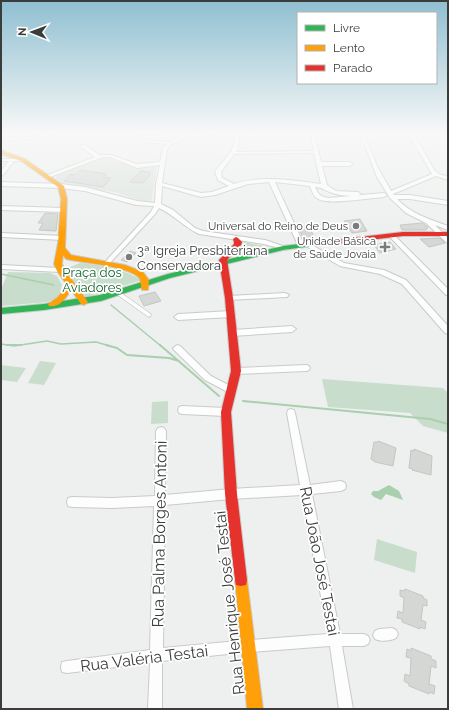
<svg xmlns="http://www.w3.org/2000/svg" width="449" height="710" viewBox="0 0 449 710" font-family="Raleway,sans-serif">
  <style>
    .built { fill: #dce4dd }
    .green { fill: #c9ddcc }
    .water { fill: #a9cfae }
    .lines { fill: none; stroke-linecap: round; stroke-linejoin: round }
    .stream-far1 { stroke: #a9cfae; stroke-width: 1.5 }
    .stream { stroke: #a9cfae; stroke-width: 2 }
    .building { fill: #d5d7d5; stroke: #c4c6c4 }
    .lane-far1-casing { stroke: #c9cbc9; stroke-width: 4 }
    .lane-casing { stroke: #c9cbc9; stroke-width: 5 }
    .street-casing { stroke: #c9cbc9; stroke-width: 2 }
    .fast-casing { stroke: #c9cbc9; stroke-width: 2 }
    .slow-casing { stroke: #c9cbc9; stroke-width: 2 }
    .jam-casing { stroke: #c9cbc9; stroke-width: 2 }
    .lane-far1 { stroke: #fcfdfc; stroke-width: 2.5 }
    .lane { stroke: #fcfdfc; stroke-width: 3.5 }
    .street { fill: #fcfdfc; fill-rule: evenodd }
    .fast { fill: #30b455; fill-rule: evenodd }
    .slow { fill: #ff9f0a; fill-rule: evenodd }
    .jam { fill: #e5322d; fill-rule: evenodd }
    .poi-dot { fill: #797c7a; stroke: #fff; stroke-width: 1.5 }
    .labels { text-anchor: middle; stroke-width: 3.5; stroke-linejoin: round; paint-order: stroke }
    .far-poi-label { font-size: 11px; fill: #3b3d3b; stroke: #fff; text-anchor: end }
    .poi-label { font-size: 13px; fill: #3b3d3b; stroke: #fff; text-anchor: start }
    .park-label { font-size: 13px; fill: #19672f; stroke: #fff }
    .near-street-label { font-size: 16px; fill: #3b3d3b; stroke: #fff }
  </style>
  <rect width="100%" height="100%" fill="#edf0ee"/>
  <path class="built" d="M102,157L108,158L136,168L157,167L151,202L141,201L115,192L63,184L55,178L56,176Z"/>
  <path class="green" d="M244,242L269,247L242,254Z
    M80,263C101,265 123,269 142,280L86,297L67,271L70,267Z
    M8,272L50,273L57,276L62,285L59,297L48,302L1,306V290Z
    M40,361L56,363L44,385L28,383Z
    M1,365L26,368L17,382L1,380Z
    M322,379L443,388L448,393V433L423,426L410,413L328,407Z
    M168,401V423L151,424L152,402Z
    M377,539L417,552L415,573L374,560Z"/>
  <path class="water" d="M389,485L399,491L403,500L386,494L381,500L374,497L371,494L373,491H378Z"/>
  <g class="lines">
    <path class="stream-far1" d="M1,274L54,285
      M111,305L161,346
      M1,344L14,346
      M14,346L47,341L61,344L96,342L110,346"/>
    <path class="stream" d="M7,345H21
      M106,345L117,348L127,355L169,358L179,361
      M160,345L219,396
      M243,401L430,419L448,424"/>
  </g>
  <path class="building" d="M80,170L106,174L103,177L111,178L103,187L64,181L70,174L75,175Z
    M141,171L150,172L149,174H151L143,183L130,182Z
    M45,213L58,214L56,231L39,230L43,223H38Z
    M360,219L367,231L352,233L344,221Z
    M422,223L428,227L426,230H402L400,225Z
    M298,226H309L314,237L303,238Z
    M440,238L445,243L429,247L420,239Z
    M390,242L396,249L380,253L374,245Z
    M130,251L136,253L127,262L121,260Z
    M155,292L161,301L144,306L139,296Z
    M378,441L396,448L393,466L375,462L371,459L374,442H378Z
    M414,449L432,456L431,475L412,470L413,469L409,468L411,450L414,451Z
    M405,589L423,596V598L427,600V606L423,605L421,620L426,622L425,629L420,627V629L402,622V619L397,618L398,611L403,613L404,598L400,596V590L404,591Z
    M411,648L431,656V659L436,661V668L431,666L429,684L435,686L434,694L429,692V694L409,686V684L404,681L405,674L410,676L411,658L406,657L407,649L411,651Z"/>
  <g class="lines">
    <defs>
      <path id="lane-far1" d="M269,133L273,140"/>
      <path id="lane" d="M118,293L149,315"/>
      <path id="street" d="M48,133H59L33,139L1,140V138L33,137Z
        M195,133H220L185,138L172,144L167,149L162,183L201,193L212,192L229,186L218,180L215,172C223,159 239,150 233,133H237C240,140 240,145 236,152L314,151L310,133H314L321,162H350L353,164L350,166H322L327,185L336,191L358,192L361,194C355,198 336,195 330,192C324,190 322,187 315,187C318,194 320,197 329,198L384,193L387,195L384,197C371,198 327,205 318,199C313,196 312,191 310,186L275,182L304,245L301,247L298,245L269,182L248,184L215,195L201,197L162,186L161,204L173,210L195,228L203,231L265,240L289,248L286,250L264,244L199,234C184,227 174,215 159,208L155,214L109,264L107,265L104,263L105,262L151,212L154,206L136,205L85,191L61,188L1,186V182L61,184L85,187L137,201L155,203L156,184L160,165L137,168L110,157H103L50,177L45,176L95,157L81,147V145H85L99,155H111L137,164L160,162L163,148L167,144L147,142L145,141V140L171,142L182,136L150,138L131,137L129,136V135L150,136L182,134H184V136ZM314,153L321,184C292,180 263,175 234,184L222,178L221,172L234,154Z
        M360,133H364L377,166L391,191L432,174L408,133H413L435,171L441,175L448,176V180L436,176L393,194L394,195H410L448,201V205L410,199H397C411,214 429,219 448,226V230L435,225L448,238V243L446,242L426,223L406,213L390,198L377,177Z
        M1,159H23L25,160L23,161H14L3,175L1,176V171L9,161H1Z
        M1,206L63,208L66,210L63,212L1,210Z
        M1,233L63,236L66,238L63,240L1,237Z
        M392,234L394,235L448,289V295H446L390,237L389,236Z
        M308,243L344,263L384,270L406,280L448,326V334L445,333L402,284L380,274L340,266L306,246V244Z
        M1,265L60,268L63,270L60,272L1,269Z
        M285,293L289,295L287,297L229,300L225,298L229,296Z
        M231,311L235,314L231,317L178,320L174,317L178,314Z
        M292,326L296,329L292,332L232,336L228,333L232,330Z
        M177,345L180,346L211,376L234,388L235,390L234,392L231,393L228,392L205,380L174,350L173,348Z
        M306,365L309,366L310,368L309,370L306,371L236,374L233,373L232,371L233,369L236,368Z
        M182,406L226,408L229,409L230,412L229,415L226,416L182,414L179,413L178,410L179,407Z
        M291,409L294,410L295,413L310,485L341,481L345,483L346,486L345,489L341,491L312,494L340,634H364L368,636L370,640L368,644L364,646H342L353,709H339L330,646L237,653L162,661V709H148L150,663L67,673L62,672L61,667L62,662L67,661L150,650L154,506L112,508L72,507L68,506L67,502L68,498L72,497L112,498L155,496L156,431L158,428L161,427L164,428L166,431L165,495L231,489L300,485L287,413L288,410ZM302,495L328,634L237,641L163,648L165,505L231,499Z
        M392,628L396,630L398,634L396,638C390,641 381,642 375,639L373,635L375,631L379,629Z"/>
      <path id="fast" d="M317,242L321,244L319,245L283,250L170,278L101,301L44,310L1,314V308L44,304L100,295L168,274L283,246Z"/>
      <path id="slow" d="M1,150L25,159L64,186L67,199L65,248L71,255L125,265L143,272L149,280L148,290H142C140,285 142,279 137,276C124,266 84,263 66,259L63,255L62,264L65,270L88,302L84,305L81,304L71,290C66,298 60,308 49,306L48,304L58,297L67,285L57,271L54,264L58,243L61,199L58,187L21,161L1,154Z
        M241,574L246,575L247,580L263,709H247L235,580L236,575Z"/>
      <path id="jam" d="M403,232H448V236H403L317,246L313,244L317,242Z
        M236,237L238,238L242,242L241,245L227,260L233,298L241,371L231,412L237,494L247,580L246,585L241,586L236,585L235,580L225,494L221,412L231,371L225,298L219,260L234,244V242L233,239Z"/>
    </defs>
    <use href="#lane-far1" class="lane-far1-casing"/>
    <use href="#lane" class="lane-casing"/>
    <use href="#street" class="street-casing"/>
    <use href="#fast" class="fast-casing"/>
    <use href="#slow" class="slow-casing"/>
    <use href="#jam" class="jam-casing"/>
    <use href="#lane-far1" class="lane-far1"/>
    <use href="#lane" class="lane"/>
    <use href="#street" class="street"/>
    <use href="#fast" class="fast"/>
    <use href="#slow" class="slow"/>
    <use href="#jam" class="jam"/>
  </g>
  <linearGradient id="sky" x2="0" y2="1"><stop stop-color="#8fbfd1"/><stop offset="0.57" stop-color="#f7f8f7"/><stop offset="1" stop-color="#f7f8f7" stop-opacity="0"/></linearGradient>
  <rect width="449" height="233" fill="url(#sky)"/>
  <g class="poi-dot">
    <circle cx="356" cy="226" r="4"/>
    <path d="M383 241h4v4h4v4h-4v4h-4v-4h-4v-4h4z"/>
    <circle cx="129" cy="257" r="4"/>
  </g>
  <g class="labels">
    <g class="far-poi-label">
      <text x="348" y="230">Universal do Reino de Deus</text>
      <text x="376" y="245">Unidade Básica<tspan x="376" dy="13">de Saúde Jovaia</tspan></text>
    </g>
    <g class="poi-label">
      <text x="137" y="255">3ª Igreja Presbiteriana<tspan x="137" dy="15">Conservadora</tspan></text>
    </g>
    <g class="park-label">
      <text x="92" y="277">Praça dos<tspan x="92" dy="15">Aviadores</tspan></text>
    </g>
    <g class="near-street-label">
      <text transform="translate(159 534) rotate(-89)" y="6">Rua Palma Borges Antoni</text>
      <text transform="translate(320 561) rotate(79)" y="6">Rua João José Testai</text>
      <text transform="translate(229 603) rotate(-96)" y="6">Rua Henrique José Testai</text>
      <text transform="translate(144 658) rotate(-7)" y="6">Rua Valéria Testai</text>
    </g>
  </g>
  <rect width="449" height="710" fill="none" stroke="#3b3d3b" stroke-width="4"/>
  <rect x="297" y="12" width="140" height="72" fill="#ffffff" stroke="#b1b1b1"/>
  <rect x="305" y="25" width="20" height="6" fill="#30b455" stroke="#b1b1b1"/>
  <text x="333" y="32" font-size="12" fill="#3b3d3b">Livre</text>
  <rect x="305" y="45" width="20" height="6" fill="#ff9f0a" stroke="#b1b1b1"/>
  <text x="333" y="52" font-size="12" fill="#3b3d3b">Lento</text>
  <rect x="305" y="65" width="20" height="6" fill="#e5322d" stroke="#b1b1b1"/>
  <text x="333" y="72" font-size="12" fill="#3b3d3b">Parado</text>
  <g transform="translate(32 32) rotate(271)" stroke="#ffffff" stroke-width="3" paint-order="stroke">
  <path d="M0-3L7 15L0 10L-7 15Z" fill="#3b3d3b"/>
  <text y="-6" font-size="11" font-weight="bold" text-anchor="middle" fill="#3b3d3b">N</text>
  </g>
</svg>
